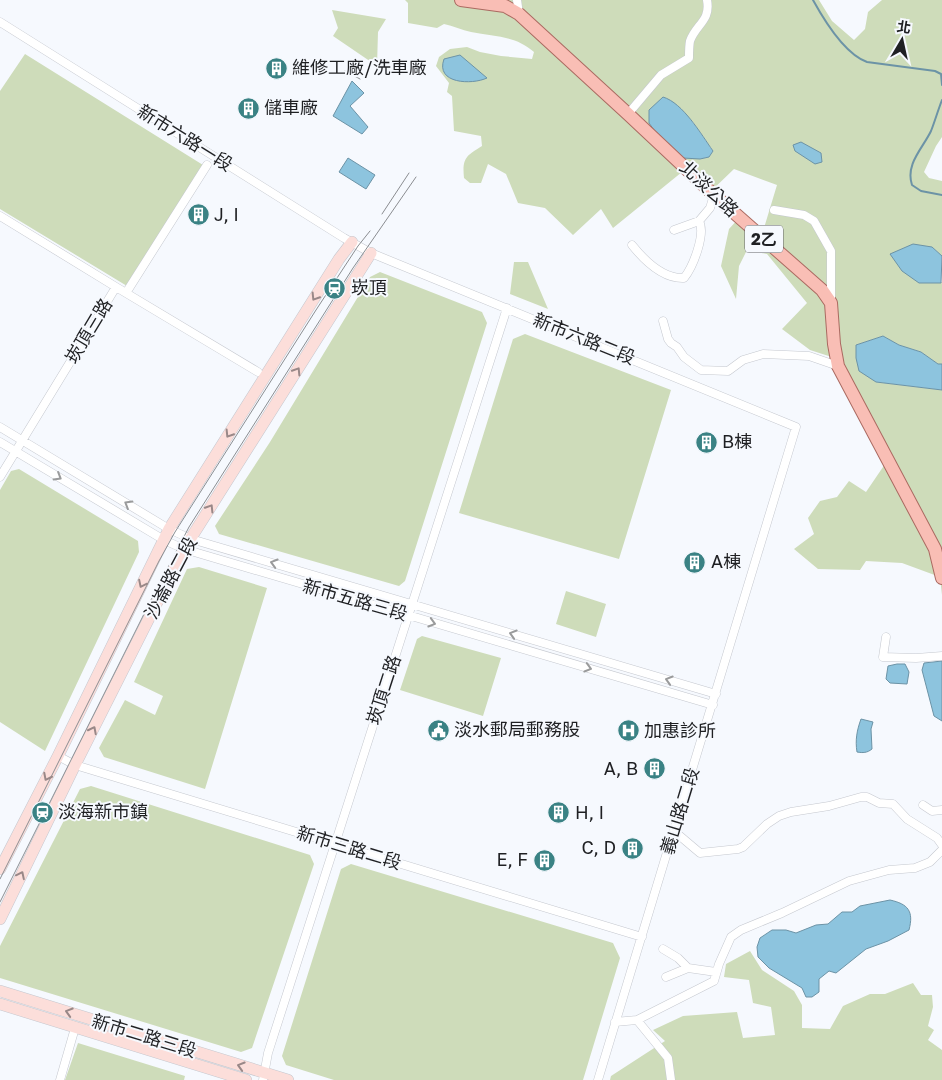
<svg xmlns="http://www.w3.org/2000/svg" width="942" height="1080" viewBox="0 0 942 1080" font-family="'Golos Text','Noto Sans TC',sans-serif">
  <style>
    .green { fill: #cedcba; fill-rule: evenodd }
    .water { fill: #8dc4de; stroke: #6c93a6 }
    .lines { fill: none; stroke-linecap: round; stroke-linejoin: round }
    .stream { stroke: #6c93a6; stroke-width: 2 }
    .street-casing { stroke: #c5c8cf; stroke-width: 9 }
    .secondary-casing { stroke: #c5c8cf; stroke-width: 12 }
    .primary-casing { stroke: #aa6a61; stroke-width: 14 }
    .street { stroke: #fff; stroke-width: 8 }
    .secondary { stroke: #fcdeda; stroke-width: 11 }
    .primary { stroke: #f9beb5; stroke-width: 12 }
    .tram { stroke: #8b8d91; stroke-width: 1 }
    .oneway { stroke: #988 }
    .oneway2 { stroke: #9a9b9c }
    .labels { text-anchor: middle; stroke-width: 4; stroke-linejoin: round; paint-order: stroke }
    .shield { fill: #f6f9fe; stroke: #606165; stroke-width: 1 }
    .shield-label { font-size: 16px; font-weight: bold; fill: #1f2023 }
    .poi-label { font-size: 18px; fill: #1f2023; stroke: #f6f9fe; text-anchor: start }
    .street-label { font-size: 18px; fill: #1f2023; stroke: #f6f9fe }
  </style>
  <rect width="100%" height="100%" fill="#f6f9fe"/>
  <path class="green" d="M405,0H819L832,21L854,40L865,29L868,12L882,0H942V137L936,146L924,172L929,178L942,181V256L932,247L919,283L942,282V364H938L921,352L899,345L883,336L856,345L876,382L942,390V595L940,577L902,563L866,561L860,570L818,569L794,549L814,534L808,518L820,501L837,497L849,481L866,492L883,467L887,452L841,360L810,350L782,329L807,303L767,254L747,250L739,266L736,299L721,266L729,229L738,219L764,228L777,185L734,169L707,195L682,172L613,228L601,209L573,235L545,208L518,203L506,174L488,164L481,183H470L464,178C462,158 466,156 482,146L481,136L454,131L452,96L447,92L449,83L436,66L439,57L450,49L467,47L480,52L501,56L532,59L534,52C515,35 494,37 471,32C462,30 453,26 444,24L437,28L408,23V3ZM649,110L684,114L693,122L713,151L709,157L700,159L659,137L650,123Z
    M332,10L386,19L378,32L377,66L333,36L338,28Z
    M25,54L203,165L127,286L0,209V91Z
    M514,262H528L548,309L510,294Z
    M380,272L482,312L487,323L405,581L399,586L219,534L215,526L270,442L370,277Z
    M525,334L671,390L619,559L459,513L513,339Z
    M19,469L138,541L139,552L45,751L0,722V490L11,471Z
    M199,567L267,588L205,789L104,757L99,748L125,700L155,715L163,696L134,682L187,569Z
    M566,591L606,604L596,637L556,624Z
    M422,636L501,658L483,716L400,690L417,639Z
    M91,786L310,855L314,864L252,1048L241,1052L0,978V946L80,789Z
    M351,864L613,943L620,958L583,1080H334L286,1065L282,1056L341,869Z
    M750,951L762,970L794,991L802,1005V1028L830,1029L843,1006L870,994H885L913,983L921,995H932L933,1007L928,1026L934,1030L928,1040L942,1050V1080H610L611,1076L665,1041L653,1030L683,1016L737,1012L743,1038L775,1035L771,1007L753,1003L749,980L724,977L726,964Z
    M78,1043L185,1076L184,1080H65Z"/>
  <path class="water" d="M460,55L487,78C472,85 435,84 444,59Z
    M352,81L364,93L350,106L368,127L362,134L333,116Z
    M663,97C683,103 701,134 713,151L709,157L700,159L683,158L659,137L649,123V110Z
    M801,142L821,153L822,162L815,164L795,151L793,145Z
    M348,158L375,175L366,189L339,172Z
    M913,244L932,247L942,256L941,283H919L902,271L890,254Z
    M883,336L899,345L921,352L938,364H942V390L876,382L859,371L856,358V345Z
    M942,661V721L934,716L922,670L924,663Z
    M897,664H905L909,672L907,684L890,683L886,679L888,666Z
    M861,719L873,722L871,729L872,749C867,753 863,753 857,752C855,740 857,730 861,719Z
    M890,900C908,904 914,911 909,930L888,941L866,949L836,973L829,971L819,979V992L812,997H806L802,988L769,968L758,957L757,947L760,938L772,930H786L796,933L816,925L828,924L842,912H852L860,906Z"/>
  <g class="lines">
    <path class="stream" d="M813,0C824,20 845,54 867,62L935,71L941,74L942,85
      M942,100C938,110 935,121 931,131C923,148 905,164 912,185L921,191L942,195"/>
    <defs>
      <path id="street" d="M517,0L519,14
        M0,22L344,238L371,253L796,427L598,1080
        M628,114L661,75L689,58C689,52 689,46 690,41C696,24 711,21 707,0
        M774,210L804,215L814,221L831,251V303
        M0,216L116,287L0,477
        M674,230L699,221
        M632,245C644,260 663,279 684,278C693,267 706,234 699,221L710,208L714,195
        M116,287L258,372
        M126,293L207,165
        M663,321L668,339L671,343L677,347L684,357L701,370L728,371L743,360L763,354L809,356L838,366
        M0,427L169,529L191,539L716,694
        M0,442L164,540L184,549L713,705
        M886,637L883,657L916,658L942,656
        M58,756L75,765L642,937
        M923,805L932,811L942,810
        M674,831L700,853L738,849L743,847L767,824L779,816L791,812L829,806L861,797H867L879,803L893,804L907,819L937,838L942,845
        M663,949L678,958L688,968L716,972
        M666,977L688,968
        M637,1020L668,1058L671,1080
        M615,1022L637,1020L714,981L719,964L731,937L741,930L782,913L849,881L889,870L915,868L930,862L942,850
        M60,1080L75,1028
        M263,1080L268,1053L507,308"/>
      <path id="secondary" d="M0,869L58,756L169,529L339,259L352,242
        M0,919L75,765L184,549L371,253
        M0,991L288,1080
        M0,1004L246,1080"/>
      <path id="primary" d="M461,0L505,6L519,14L628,114L714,195L822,290L831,303L834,344L838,366L935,549L942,578"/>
    </defs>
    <use href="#street" class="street-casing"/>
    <use href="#secondary" class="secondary-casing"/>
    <use href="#primary" class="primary-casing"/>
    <use href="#street" class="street"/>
    <use href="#secondary" class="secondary"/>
    <use href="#primary" class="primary"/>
    <path class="tram" d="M345,71L360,79
      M382,214L409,173
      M0,879L159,561L175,532L316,310L358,246L370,231
      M0,902L152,598L189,527L353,268L416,177"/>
  </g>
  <defs><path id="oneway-chevron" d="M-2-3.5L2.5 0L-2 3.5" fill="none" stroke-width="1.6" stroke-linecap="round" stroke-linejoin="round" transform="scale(1.25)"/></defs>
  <g class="oneway">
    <use href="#oneway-chevron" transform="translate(315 297) rotate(122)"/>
    <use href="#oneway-chevron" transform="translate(297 371) rotate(-58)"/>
    <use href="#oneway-chevron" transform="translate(229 434) rotate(122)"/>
    <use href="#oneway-chevron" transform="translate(210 508) rotate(-58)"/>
    <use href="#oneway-chevron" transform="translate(142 584) rotate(116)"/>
    <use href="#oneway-chevron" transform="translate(93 730) rotate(-63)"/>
    <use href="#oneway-chevron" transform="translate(47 777) rotate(117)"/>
    <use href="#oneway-chevron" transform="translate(21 875) rotate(-64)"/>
    <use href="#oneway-chevron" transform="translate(69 1012) rotate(-163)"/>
    <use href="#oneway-chevron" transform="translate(241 1066) rotate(-163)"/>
  </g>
  <g class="oneway2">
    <use href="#oneway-chevron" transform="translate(58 477) rotate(31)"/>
    <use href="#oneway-chevron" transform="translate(128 504) rotate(-149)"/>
    <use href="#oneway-chevron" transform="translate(274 563) rotate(-164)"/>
    <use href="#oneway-chevron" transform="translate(432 623) rotate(16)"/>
    <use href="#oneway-chevron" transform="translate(513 634) rotate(-163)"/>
    <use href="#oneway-chevron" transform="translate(588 668) rotate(16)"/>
    <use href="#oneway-chevron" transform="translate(669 680) rotate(-163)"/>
  </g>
  <defs>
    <symbol id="building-disc" viewBox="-11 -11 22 22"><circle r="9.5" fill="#3a8284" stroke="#f6f9fe"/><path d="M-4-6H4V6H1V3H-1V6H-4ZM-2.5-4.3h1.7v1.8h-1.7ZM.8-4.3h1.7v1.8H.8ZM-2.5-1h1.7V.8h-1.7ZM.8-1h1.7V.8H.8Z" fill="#fff"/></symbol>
    <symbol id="station-disc" viewBox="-11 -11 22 22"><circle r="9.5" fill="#3a8284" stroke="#f6f9fe"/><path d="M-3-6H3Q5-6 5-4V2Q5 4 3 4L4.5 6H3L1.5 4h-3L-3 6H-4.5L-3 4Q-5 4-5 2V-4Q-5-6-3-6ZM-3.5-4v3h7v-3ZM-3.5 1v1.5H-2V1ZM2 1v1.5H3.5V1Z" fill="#fff"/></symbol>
    <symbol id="civic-disc" viewBox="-11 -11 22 22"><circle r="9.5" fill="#3a8284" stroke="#f6f9fe"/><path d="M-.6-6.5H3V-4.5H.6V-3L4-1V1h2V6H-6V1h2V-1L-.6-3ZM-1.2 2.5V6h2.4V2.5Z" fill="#fff"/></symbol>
    <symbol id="hospital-disc" viewBox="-11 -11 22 22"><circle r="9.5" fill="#3a8284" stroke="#f6f9fe"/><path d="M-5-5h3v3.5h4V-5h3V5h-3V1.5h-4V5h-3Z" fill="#fff"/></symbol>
  </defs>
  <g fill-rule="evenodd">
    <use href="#building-disc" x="264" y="56" width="25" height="25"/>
    <use href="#building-disc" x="236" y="96" width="25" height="25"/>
    <use href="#building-disc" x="186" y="202" width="25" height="25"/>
    <use href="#station-disc" x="322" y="276" width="25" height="25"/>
    <use href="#building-disc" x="694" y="430" width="25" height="25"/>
    <use href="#building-disc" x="682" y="550" width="25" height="25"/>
    <use href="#civic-disc" x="426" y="718" width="25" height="25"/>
    <use href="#hospital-disc" x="616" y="718" width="25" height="25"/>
    <use href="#building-disc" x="642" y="756" width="25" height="25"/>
    <use href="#station-disc" x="30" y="800" width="25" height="25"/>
    <use href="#building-disc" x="546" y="800" width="25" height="25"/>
    <use href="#building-disc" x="620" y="836" width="25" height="25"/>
    <use href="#building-disc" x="532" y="848" width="25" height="25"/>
  </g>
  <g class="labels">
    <rect class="shield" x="745" y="225.5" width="38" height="27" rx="4"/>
    <g class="shield-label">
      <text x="764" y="245">2乙</text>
    </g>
    <g class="poi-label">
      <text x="292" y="74">維修工廠/洗車廠</text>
      <text x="264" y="114">儲車廠</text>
      <text x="214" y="221">J, I</text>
      <text x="351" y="294">崁頂</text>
      <text x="722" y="448">B棟</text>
      <text x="711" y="568">A棟</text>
      <text x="454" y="736">淡水郵局郵務股</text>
      <text x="644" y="737">加惠診所</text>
      <text x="638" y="775" text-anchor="end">A, B</text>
      <text x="58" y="818">淡海新市鎮</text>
      <text x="575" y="819">H, I</text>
      <text x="616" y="854" text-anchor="end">C, D</text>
      <text x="528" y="866" text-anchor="end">E, F</text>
    </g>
    <g class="street-label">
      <text transform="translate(185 138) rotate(32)" y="6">新市六路一段</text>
      <text transform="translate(709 189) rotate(43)" y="6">北淡公路</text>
      <text transform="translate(89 331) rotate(-59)" y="6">崁頂三路</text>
      <text transform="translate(584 339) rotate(22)" y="6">新市六路二段</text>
      <text transform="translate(171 578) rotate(-62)" y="6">沙崙路二段</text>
      <text transform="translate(355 600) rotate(16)" y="6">新市五路三段</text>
      <text transform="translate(384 690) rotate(-72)" y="6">崁頂二路</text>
      <text transform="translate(680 811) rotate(-73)" y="6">義山路二段</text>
      <text transform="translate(349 848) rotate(17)" y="6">新市三路二段</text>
      <text transform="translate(144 1036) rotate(17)" y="6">新市二路三段</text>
    </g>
  </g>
  <g transform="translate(902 40) rotate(9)" stroke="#f6f9fe" stroke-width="4" paint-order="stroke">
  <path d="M0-4L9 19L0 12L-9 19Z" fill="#1f2023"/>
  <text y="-8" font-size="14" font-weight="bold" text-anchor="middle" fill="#1f2023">北</text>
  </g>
</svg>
